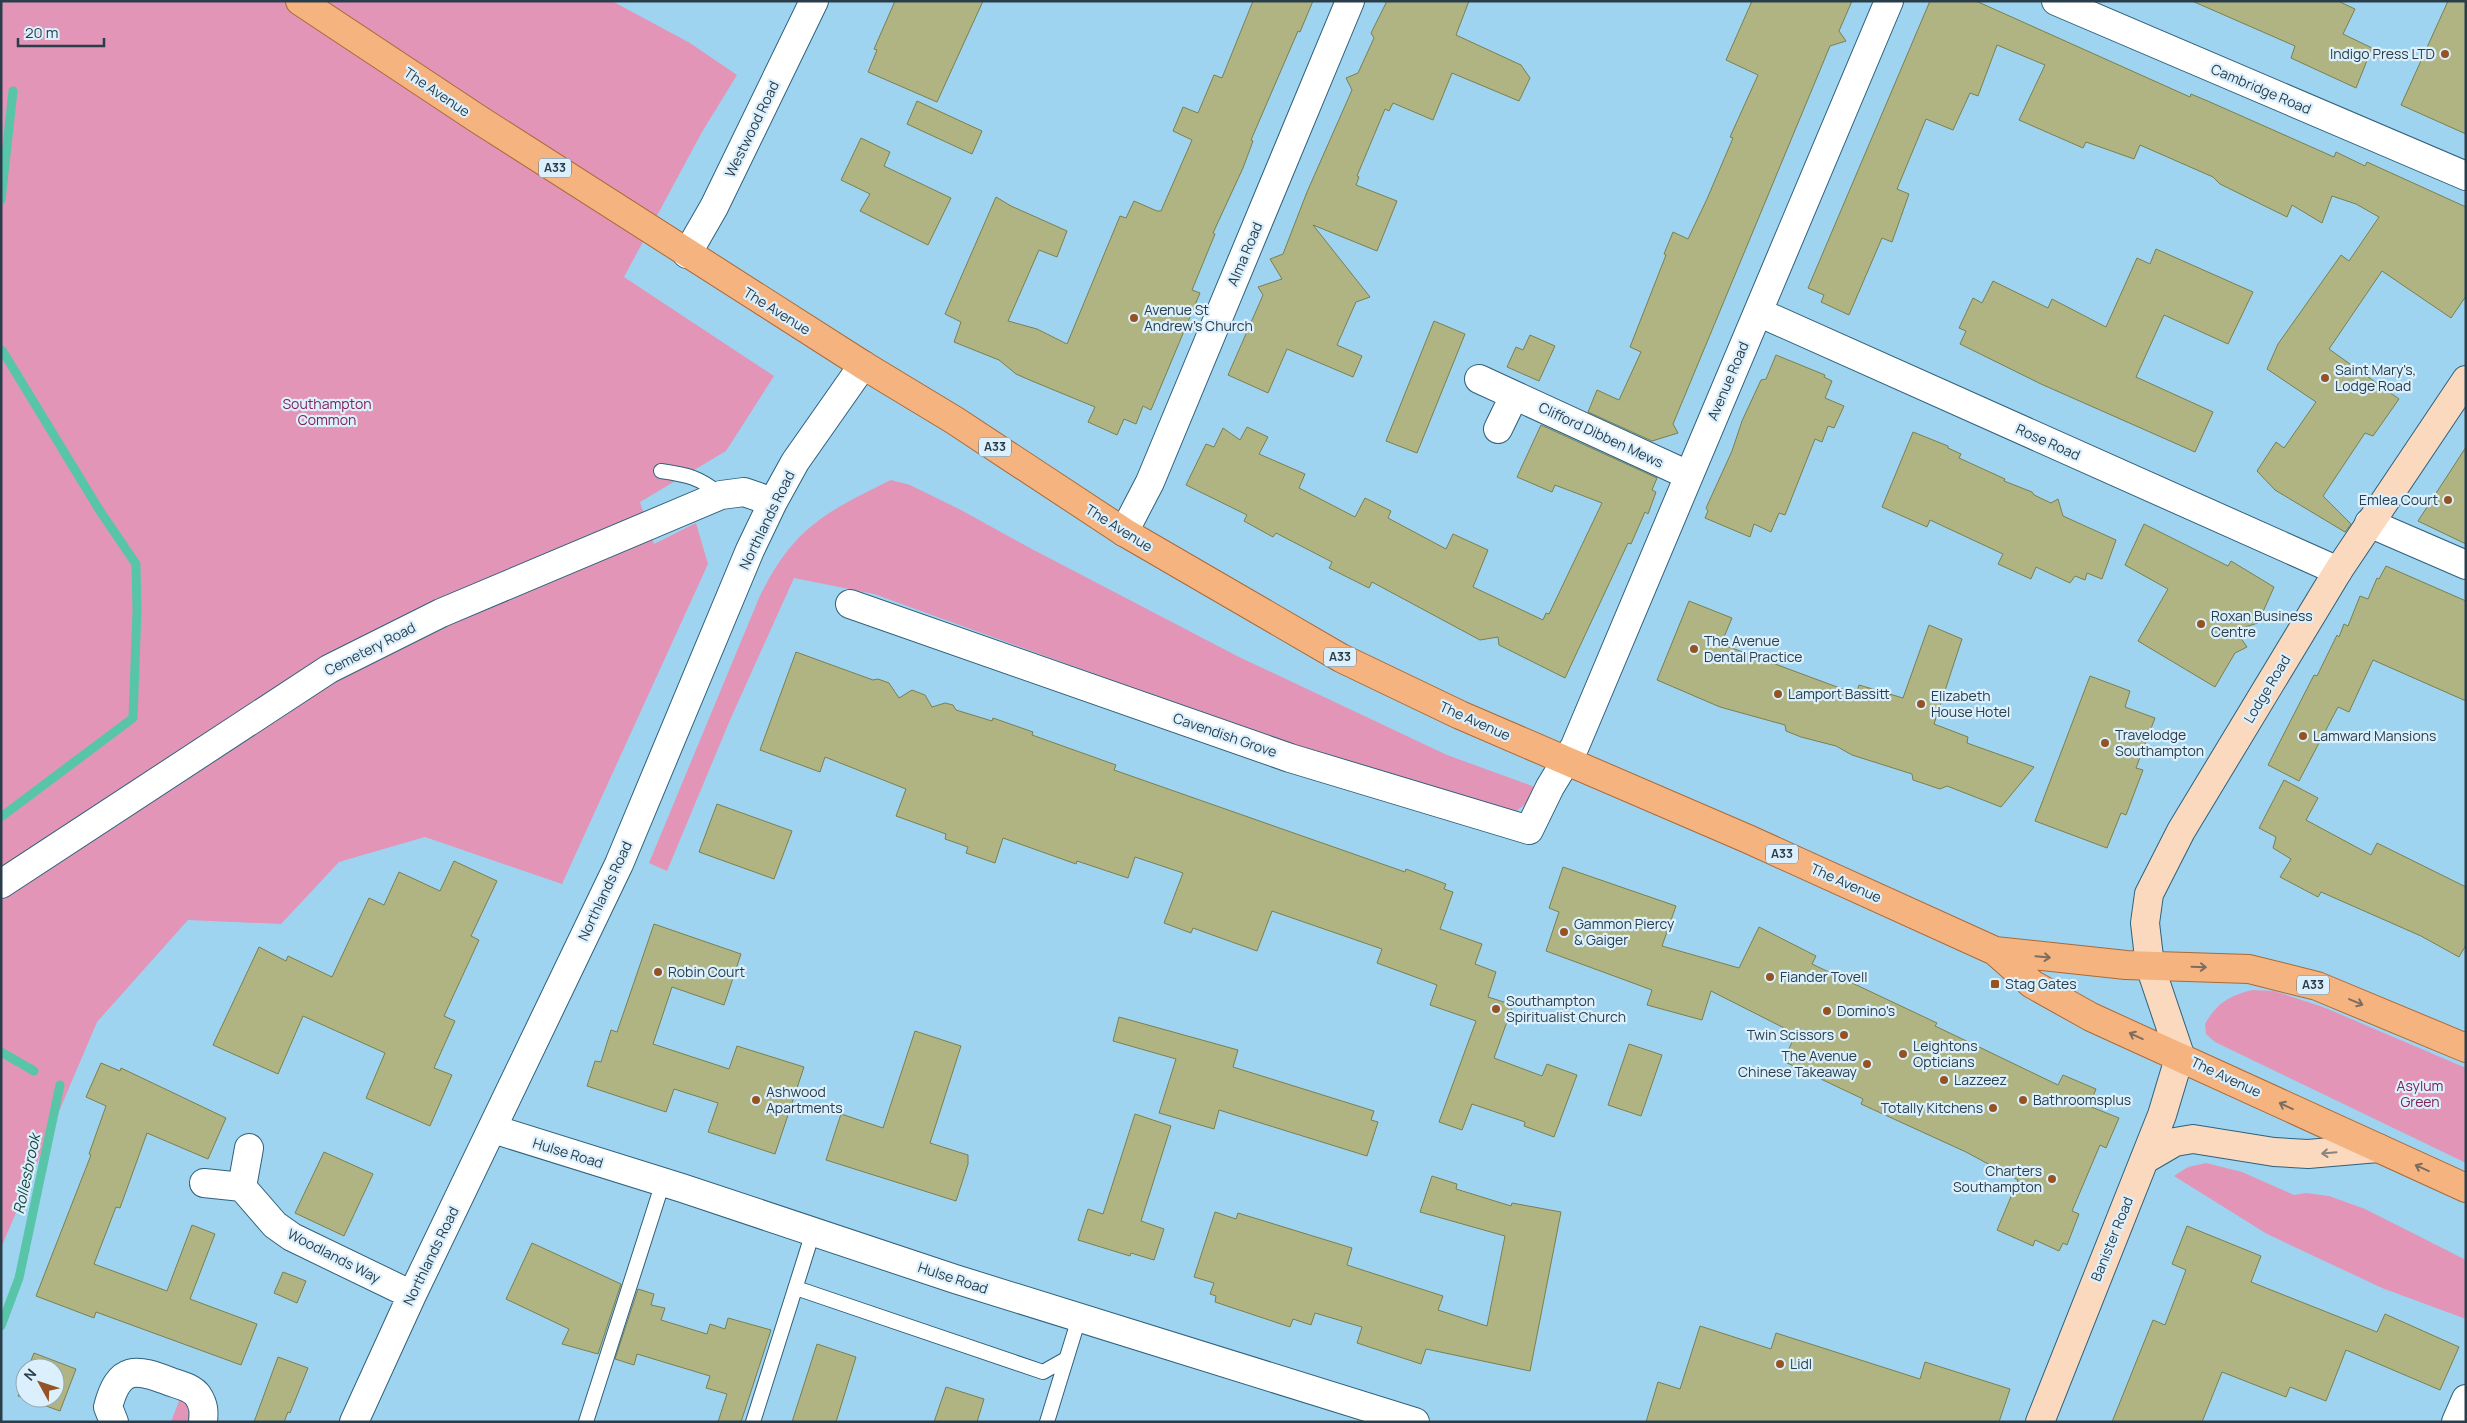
<svg xmlns="http://www.w3.org/2000/svg" width="2467" height="1423" viewBox="0 0 2467 1423" font-family="Manrope,sans-serif">
  <style>
    .green { fill: #e295b6 }
    .lines { fill: none; stroke-linecap: round; stroke-linejoin: round }
    .stream { stroke: #59c5a8; stroke-width: 9 }
    .building { fill: #afb482; stroke: #7b7f4f }
    .lane-casing { stroke: #2f617b; stroke-width: 16 }
    .street-casing { stroke: #2f617b; stroke-width: 30 }
    .secondary-casing { stroke: #2f617b; stroke-width: 30 }
    .primary-casing { stroke: #aa6936; stroke-width: 30 }
    .lane { stroke: #fff; stroke-width: 14 }
    .street { stroke: #fff; stroke-width: 28 }
    .secondary { stroke: #fad9bf; stroke-width: 28 }
    .primary { stroke: #f5b380; stroke-width: 28 }
    .oneway { stroke: #7b6d60 }
    .oneway2 { stroke: #87847f }
    .poi-dot { fill: #955222; stroke: #dbf0fc; stroke-width: 2 }
    .labels { text-anchor: middle; stroke-width: 4.5; stroke-linejoin: round; paint-order: stroke }
    .shield { fill: #dbf0fc; stroke: #5e737f; stroke-width: 1 }
    .shield-label { font-size: 12px; font-weight: bold; fill: #293e4a }
    .poi-label { font-size: 14px; fill: #293e4a; stroke: #dbf0fc; text-anchor: start }
    .street-label { font-size: 14px; fill: #293e4a; stroke: #dbf0fc }
    .park-label { font-size: 14px; fill: #822154; stroke: #dbf0fc }
    .water-label { font-size: 15px; font-style: italic; fill: #154539; stroke: #dbf0fc }
  </style>
  <rect width="100%" height="100%" fill="#9fd4f1"/>
  <path class="green" d="M1,1H612L690,43L737,75L702,132L624,277L774,376L726,451L640,502L654,544L696,523L708,564L562,884L425,837L339,862L281,924L188,920L97,1022L1,1248Z
    M891,480L910,485L961,510L1028,547L1239,657L1447,755L1535,787L1529,802L1510,815L1349,766L874,594L794,578L730,720L667,871L649,863L759,598C793,528 824,513 891,480Z
    M2253,990L2274,991L2323,1007L2466,1068V1163L2215,1042L2206,1034L2205,1024C2217,1003 2230,995 2253,990Z
    M2206,1163L2242,1172L2294,1195L2306,1193L2329,1196L2365,1209L2466,1260V1319L2382,1288L2267,1234L2174,1176L2188,1167Z
    M180,1398L186,1402L192,1422H171Z"/>
  <g class="lines">
    <path class="stream" d="M1,200L13,91
      M1,817L133,718L137,611L136,564L100,511L2,350
      M1,1052L34,1071
      M1,1326L19,1278L60,1085"/>
  </g>
  <path class="building" d="M895,1H983L937,102L868,72L877,50L874,49Z
    M1253,1H1313L1300,32L1298,31L1251,140L1253,141L1243,168L1213,233L1215,234L1192,290L1200,293L1151,410L1143,406L1136,424L1124,419L1117,435L1088,422L1095,407L1032,381L1016,374L999,360L954,342L961,322L945,314L996,197L1011,206L1067,231L1057,257L1039,250L1008,321L1037,329L1067,344L1120,216L1126,218L1134,201L1157,211H1161L1192,140L1173,131L1183,107L1198,113L1214,75L1222,78Z
    M1387,1H1469L1456,35L1521,65L1530,78L1519,101L1452,73L1433,120L1393,103L1389,111L1385,109L1357,176L1359,177L1356,185L1397,201L1377,251L1313,225L1370,297L1356,302L1337,345L1362,356L1353,377L1287,349L1268,393L1228,375L1263,295L1258,287L1282,279L1270,259L1283,254L1307,192L1352,90L1346,78L1358,73L1374,38L1371,33Z
    M1752,1H1852L1839,31L1846,41L1830,46L1673,424L1678,433L1652,441L1588,412L1597,390L1619,400L1641,352L1630,347L1666,255L1664,254L1673,232L1688,239L1707,199L1733,138L1730,137L1758,75L1726,60Z
    M1930,1H1976L2190,97L2191,94L2210,102L2334,157L2336,152L2365,166L2367,162L2466,207V296L2451,318L2382,271L2329,349L2399,399L2373,436L2365,433L2323,496L2351,524L2345,532L2275,490L2257,471L2276,442L2284,448L2316,402L2267,369L2278,344L2341,255L2349,261L2379,217L2356,204L2332,196L2322,223L2292,205L2287,217L2220,184L2213,177L2140,145L2134,159L2086,142L2083,148L2019,120L2045,65L1997,45L1978,96L1970,93L1953,130L1926,119L1897,189L1909,194L1892,242L1882,238L1849,315L1821,302L1824,295L1808,288Z
    M2192,1H2338L2355,9L2343,34L2372,48L2356,88L2291,58L2295,46Z
    M2448,1H2466V134L2401,105Z
    M917,101L982,131L972,154L907,124Z
    M861,138L890,152L884,166L951,198L928,245L860,211L870,194L841,180Z
    M2156,249L2253,292L2228,344L2164,315L2136,377L2213,412L2195,452L2041,384L1960,344L1966,331L1959,328L1973,298L1982,303L1993,281L2048,308L2052,299L2106,327L2137,258L2150,264Z
    M1434,321L1465,334L1417,453L1386,441Z
    M1530,335L1555,346L1539,381L1507,367L1516,347L1523,350Z
    M1776,355L1825,375L1824,377L1832,381L1825,398L1844,406L1834,428L1828,426L1822,442L1815,439L1785,515L1779,513L1771,532L1754,524L1750,537L1705,518L1708,511L1706,508L1732,451L1742,421L1761,380L1766,379Z
    M1541,425L1657,478L1652,490L1656,492L1648,514L1645,512L1631,544L1628,543L1565,678L1499,645L1498,637L1480,640L1372,582L1369,588L1329,568L1332,562L1276,533L1273,537L1244,521L1247,515L1186,485L1206,444L1214,447L1223,428L1240,440L1247,427L1268,437L1259,454L1305,474L1299,488L1355,517L1365,498L1391,511L1388,518L1446,549L1453,534L1488,550L1473,587L1543,620L1546,613L1549,614L1602,503L1555,485L1552,492L1517,477Z
    M1913,432L1948,446V448L1961,454L1959,458L2005,479L2004,481L2032,492L2034,495L2051,503L2058,499L2063,516L2116,540L2102,579L2087,573L2085,580L2075,576L2070,583L2036,567L2031,579L1998,564L2003,554L1930,520L1927,527L1882,507Z
    M2466,447V544L2418,521Z
    M2144,524L2228,566L2231,561L2274,587L2258,623L2235,630L2247,647L2235,653L2215,687L2138,641L2168,589L2125,565Z
    M2386,566L2466,601V701L2373,660L2349,712L2338,707L2299,781L2268,765L2314,675L2317,676L2337,635L2339,637L2344,624L2348,626L2360,596L2368,599L2377,578L2379,579Z
    M1689,601L1732,618L1721,644L1856,694L1859,685L1903,698L1929,625L1962,639L1934,724L1968,737L1967,743L2034,767L2001,807L1947,786L1940,789L1913,780L1912,774L1852,755L1836,746L1801,737L1786,731L1785,725L1720,707L1657,680Z
    M796,652L873,680L878,679L889,683L899,698L912,690L925,695L932,707L945,703L953,705L956,710L992,721L993,718L1033,732L1032,735L1116,765L1114,770L1405,872L1406,869L1446,884L1444,889L1453,892L1440,929L1482,944L1475,964L1496,972L1488,997L1513,1005L1494,1058L1542,1076L1547,1064L1577,1075L1554,1137L1524,1126L1525,1122L1472,1104L1462,1130L1439,1122L1476,1021L1430,1005L1437,985L1377,963L1382,949L1272,911L1257,951L1193,928L1191,933L1164,923L1183,873L1135,857L1128,878L1077,861L1076,864L1003,838L995,863L966,853L968,847L945,839L946,834L896,816L906,789L825,757L820,772L760,750Z
    M2090,676L2130,691L2125,707L2155,718L2136,768L2143,770L2126,815L2121,813L2107,848L2035,821Z
    M2284,780L2318,798L2306,820L2371,855L2377,843L2466,887V945L2459,957L2421,936L2321,892L2318,897L2280,877L2291,859L2273,848L2276,837L2259,828Z
    M717,804L792,831L774,879L699,852Z
    M454,861L497,881L471,936L479,940L444,1016L455,1021L434,1068L452,1075L430,1126L366,1098L385,1053L303,1016L278,1074L213,1045L259,947L286,961L288,956L332,977L369,898L384,905L399,872L440,891Z
    M1563,867L1676,906L1662,946L1739,968L1759,927L1816,956L1812,964L1937,1023L1935,1026L1977,1046L2058,1085L2063,1075L2096,1089L2089,1106L2119,1118L2106,1148L2100,1145L2072,1211L2079,1214L2067,1245L2063,1243L2059,1251L2035,1240L2033,1246L1997,1230L2018,1180L1966,1152L1861,1104L1863,1099L1783,1061L1796,1034L1711,991L1702,1020L1647,1005L1652,990L1546,951L1559,912L1549,908Z
    M654,924L741,954L724,1005L672,987L653,1044L729,1069L737,1046L804,1067L775,1154L708,1132L718,1103L674,1089L666,1112L587,1086L595,1061L601,1062L611,1030L617,1032Z
    M1119,1017L1238,1050L1233,1067L1374,1111L1371,1120L1378,1122L1367,1156L1219,1110L1214,1129L1159,1113L1176,1059L1113,1041Z
    M915,1031L961,1046L930,1143L968,1155V1164L956,1201L826,1160L841,1114L883,1128Z
    M1629,1044L1662,1055L1641,1116L1608,1105Z
    M101,1063L120,1071L121,1068L226,1118L208,1159L147,1133L120,1208L116,1207L94,1264L167,1291L192,1225L215,1234L190,1299L257,1324L241,1365L96,1312L94,1318L36,1296L91,1155L89,1154L106,1106L86,1097Z
    M1135,1114L1171,1126L1141,1221L1164,1229L1154,1260L1131,1253L1130,1256L1078,1240L1088,1209L1103,1214Z
    M324,1152L373,1174L344,1236L295,1213Z
    M1432,1176L1457,1184L1456,1189L1511,1206L1512,1203L1561,1212L1530,1371L1426,1349L1421,1364L1357,1343L1362,1327L1315,1313L1311,1325L1293,1319L1290,1327L1215,1302L1216,1296L1210,1294L1214,1283L1194,1277L1215,1212L1236,1219L1238,1213L1352,1248L1347,1265L1443,1296L1438,1310L1487,1326L1505,1236L1420,1212Z
    M2187,1226L2261,1256L2251,1282L2377,1332L2385,1314L2459,1347L2440,1390L2346,1350L2326,1401L2290,1387L2286,1397L2222,1372L2202,1422H2112L2153,1320L2165,1325L2186,1270L2172,1264Z
    M532,1243L621,1284L598,1354L562,1344L569,1329L506,1299Z
    M283,1272L306,1281L297,1303L274,1293Z
    M638,1289L654,1294L651,1305L665,1308L661,1320L707,1334L710,1324L725,1329L728,1318L771,1330L741,1422H718L727,1394L706,1388L710,1376L637,1354L634,1365L615,1359Z
    M1700,1326L1771,1349L1776,1333L1920,1379L1925,1362L2010,1389L1999,1422H1646L1658,1382L1680,1389Z
    M817,1344L856,1357L836,1422H792Z
    M34,1353L76,1369L60,1411L18,1396L25,1377V1398H55V1368H28Z
    M278,1357L308,1368L290,1413L288,1412L284,1422H254Z
    M946,1387L984,1399L977,1422H934Z"/>
  <g class="lines">
    <defs>
      <path id="lane" d="M661,471C688,475 699,477 721,495
        M796,1288L1043,1372L1066,1359
        M586,1422L663,1182
        M753,1422L813,1232
        M1047,1422L1079,1318"/>
      <path id="street" d="M2056,1L2466,176
        M687,254L714,207L814,1
        M1758,312L2338,571
        M1479,379L1688,475
        M1498,429L1514,396
        M2369,523L2466,565
        M1124,532L1150,482L1350,1
        M850,604L1290,758L1529,830L1550,787L1575,746L1889,1
        M1,884L329,669L441,613L721,495L744,492L773,502
        M493,1129L682,1188L955,1279L1415,1422
        M204,1183L242,1187L275,1225L292,1237L412,1295
        M242,1187L249,1148
        M114,1422L108,1407C119,1365 136,1368 171,1382C180,1385 193,1388 198,1396C204,1405 204,1412 203,1422
        M354,1422L412,1295L619,864L750,550L773,502L795,462L863,365
        M2456,1422L2466,1399"/>
      <path id="secondary" d="M2144,1160L2175,1142L2193,1139L2274,1152L2308,1154L2378,1148
        M2040,1422L2162,1115L2180,1055L2150,966L2145,923L2149,894L2181,831L2338,571L2466,380"/>
      <path id="primary" d="M300,1L478,119L863,365L954,420L1124,532L1341,658L1460,715L1748,839L1995,951L2126,965L2249,969L2317,986L2466,1048
        M1995,951L2032,984L2091,1017L2466,1188"/>
    </defs>
    <use href="#lane" class="lane-casing"/>
    <use href="#street" class="street-casing"/>
    <use href="#secondary" class="secondary-casing"/>
    <use href="#primary" class="primary-casing"/>
    <use href="#lane" class="lane"/>
    <use href="#street" class="street"/>
    <use href="#secondary" class="secondary"/>
    <use href="#primary" class="primary"/>
  </g>
  <defs><path id="oneway-shaft" d="M-6 0H5M1.5-3L5.5 0L1.5 3" fill="none" stroke-width="1.6" stroke-linecap="round" stroke-linejoin="round" transform="scale(1.25)"/></defs>
  <g class="oneway">
    <use href="#oneway-shaft" transform="translate(2043 957) rotate(5)"/>
    <use href="#oneway-shaft" transform="translate(2199 967) rotate(2)"/>
    <use href="#oneway-shaft" transform="translate(2356 1002) rotate(23)"/>
    <use href="#oneway-shaft" transform="translate(2136 1036) rotate(-155)"/>
    <use href="#oneway-shaft" transform="translate(2286 1106) rotate(-155)"/>
    <use href="#oneway-shaft" transform="translate(2422 1168) rotate(-156)"/>
  </g>
  <use class="oneway2" href="#oneway-shaft" transform="translate(2329 1153) rotate(175)"/>
  <g class="poi-dot">
    <circle cx="2445" cy="54" r="5"/>
    <circle cx="1134" cy="318" r="5"/>
    <circle cx="2325" cy="378" r="5"/>
    <circle cx="2448" cy="500" r="5"/>
    <circle cx="2201" cy="624" r="5"/>
    <circle cx="1694" cy="649" r="5"/>
    <circle cx="1778" cy="694" r="5"/>
    <circle cx="1921" cy="704" r="5"/>
    <circle cx="2303" cy="736" r="5"/>
    <circle cx="2105" cy="743" r="5"/>
    <circle cx="1564" cy="932" r="5"/>
    <circle cx="658" cy="972" r="5"/>
    <circle cx="1770" cy="977" r="5"/>
    <rect x="1990" y="979" width="10" height="10" rx="2.5"/>
    <circle cx="1496" cy="1009" r="5"/>
    <circle cx="1827" cy="1011" r="5"/>
    <circle cx="1844" cy="1035" r="5"/>
    <circle cx="1903" cy="1054" r="5"/>
    <circle cx="1867" cy="1064" r="5"/>
    <circle cx="1944" cy="1080" r="5"/>
    <circle cx="756" cy="1100" r="5"/>
    <circle cx="2023" cy="1100" r="5"/>
    <circle cx="1993" cy="1108" r="5"/>
    <circle cx="2052" cy="1179" r="5"/>
    <circle cx="1780" cy="1364" r="5"/>
  </g>
  <g class="labels">
    <g class="shield">
      <rect x="539" y="158.5" width="32" height="19" rx="4"/>
      <rect x="979" y="437.5" width="32" height="19" rx="4"/>
      <rect x="1324" y="647.5" width="32" height="19" rx="4"/>
      <rect x="1766" y="844.5" width="32" height="19" rx="4"/>
      <rect x="2297" y="975.5" width="32" height="19" rx="4"/>
    </g>
    <g class="shield-label">
      <text x="555" y="172">A33</text>
      <text x="995" y="451">A33</text>
      <text x="1340" y="661">A33</text>
      <text x="1782" y="858">A33</text>
      <text x="2313" y="989">A33</text>
    </g>
    <g class="poi-label">
      <text x="2435" y="59" text-anchor="end">Indigo Press LTD</text>
      <text x="1144" y="315">Avenue St<tspan x="1144" dy="16">Andrew's Church</tspan></text>
      <text x="2335" y="375">Saint Mary's,<tspan x="2335" dy="16">Lodge Road</tspan></text>
      <text x="2438" y="505" text-anchor="end">Emlea Court</text>
      <text x="2211" y="621">Roxan Business<tspan x="2211" dy="16">Centre</tspan></text>
      <text x="1704" y="646">The Avenue<tspan x="1704" dy="16">Dental Practice</tspan></text>
      <text x="1788" y="699">Lamport Bassitt</text>
      <text x="1931" y="701">Elizabeth<tspan x="1931" dy="16">House Hotel</tspan></text>
      <text x="2115" y="740">Travelodge<tspan x="2115" dy="16">Southampton</tspan></text>
      <text x="2313" y="741">Lamward Mansions</text>
      <text x="1574" y="929">Gammon Piercy<tspan x="1574" dy="16">&amp; Gaiger</tspan></text>
      <text x="668" y="977">Robin Court</text>
      <text x="1780" y="982">Fiander Tovell</text>
      <text x="2005" y="989">Stag Gates</text>
      <text x="1506" y="1006">Southampton<tspan x="1506" dy="16">Spiritualist Church</tspan></text>
      <text x="1837" y="1016">Domino's</text>
      <text x="1834" y="1040" text-anchor="end">Twin Scissors</text>
      <text x="1913" y="1051">Leightons<tspan x="1913" dy="16">Opticians</tspan></text>
      <text x="1857" y="1061" text-anchor="end">The Avenue<tspan x="1857" dy="16">Chinese Takeaway</tspan></text>
      <text x="1954" y="1085">Lazzeez</text>
      <text x="766" y="1097">Ashwood<tspan x="766" dy="16">Apartments</tspan></text>
      <text x="2033" y="1105">Bathroomsplus</text>
      <text x="1983" y="1113" text-anchor="end">Totally Kitchens</text>
      <text x="2042" y="1176" text-anchor="end">Charters<tspan x="2042" dy="16">Southampton</tspan></text>
      <text x="1790" y="1369">Lidl</text>
    </g>
    <g class="street-label">
      <text transform="translate(2261 89) rotate(23)" y="5">Cambridge Road</text>
      <text transform="translate(437 92) rotate(34)" y="5">The Avenue</text>
      <text transform="translate(752 129) rotate(-64)" y="5">Westwood Road</text>
      <text transform="translate(1245 254) rotate(-67)" y="5">Alma Road</text>
      <text transform="translate(777 311) rotate(32)" y="5">The Avenue</text>
      <text transform="translate(1728 381) rotate(-67)" y="5">Avenue Road</text>
      <text transform="translate(1601 435) rotate(25)" y="5">Clifford Dibben Mews</text>
      <text transform="translate(2048 442) rotate(24)" y="5">Rose Road</text>
      <text transform="translate(767 520) rotate(-64)" y="5">Northlands Road</text>
      <text transform="translate(1119 528) rotate(32)" y="5">The Avenue</text>
      <text transform="translate(370 649) rotate(-27)" y="5">Cemetery Road</text>
      <text transform="translate(2267 689) rotate(-59)" y="5">Lodge Road</text>
      <text transform="translate(1475 721) rotate(24)" y="5">The Avenue</text>
      <text transform="translate(1225 735) rotate(19)" y="5">Cavendish Grove</text>
      <text transform="translate(1846 883) rotate(24)" y="5">The Avenue</text>
      <text transform="translate(605 891) rotate(-65)" y="5">Northlands Road</text>
      <text transform="translate(2226 1077) rotate(25)" y="5">The Avenue</text>
      <text transform="translate(568 1153) rotate(17)" y="5">Hulse Road</text>
      <text transform="translate(2112 1239) rotate(-68)" y="5">Banister Road</text>
      <text transform="translate(334 1256) rotate(27)" y="5">Woodlands Way</text>
      <text transform="translate(431 1256) rotate(-64)" y="5">Northlands Road</text>
      <text transform="translate(953 1278) rotate(18)" y="5">Hulse Road</text>
    </g>
    <g class="park-label">
      <text x="327" y="409">Southampton<tspan x="327" dy="16">Common</tspan></text>
      <text x="2420" y="1091">Asylum<tspan x="2420" dy="16">Green</tspan></text>
    </g>
    <g class="water-label">
      <text transform="translate(27 1174) rotate(-78)" y="5">Rollesbrook</text>
    </g>
  </g>
  <rect width="2467" height="1423" fill="none" stroke="#293e4a" stroke-width="5"/>
  <g transform="translate(40 1383) rotate(310)"><circle r="24" fill="#dbf0fc" stroke="#94a9b5"/>
  <path d="M0-4L9 19L0 12L-9 19Z" fill="#955222"/>
  <text y="-8" font-size="14" font-weight="bold" text-anchor="middle" fill="#293e4a">N</text>
  </g>
  <path d="M18 38v8h86v-8" fill="none" stroke="#293e4a" stroke-width="2.5"/>
  <text x="25" y="38" font-size="15" fill="#293e4a" stroke="#dbf0fc" stroke-width="4" paint-order="stroke">20 m</text>
</svg>
